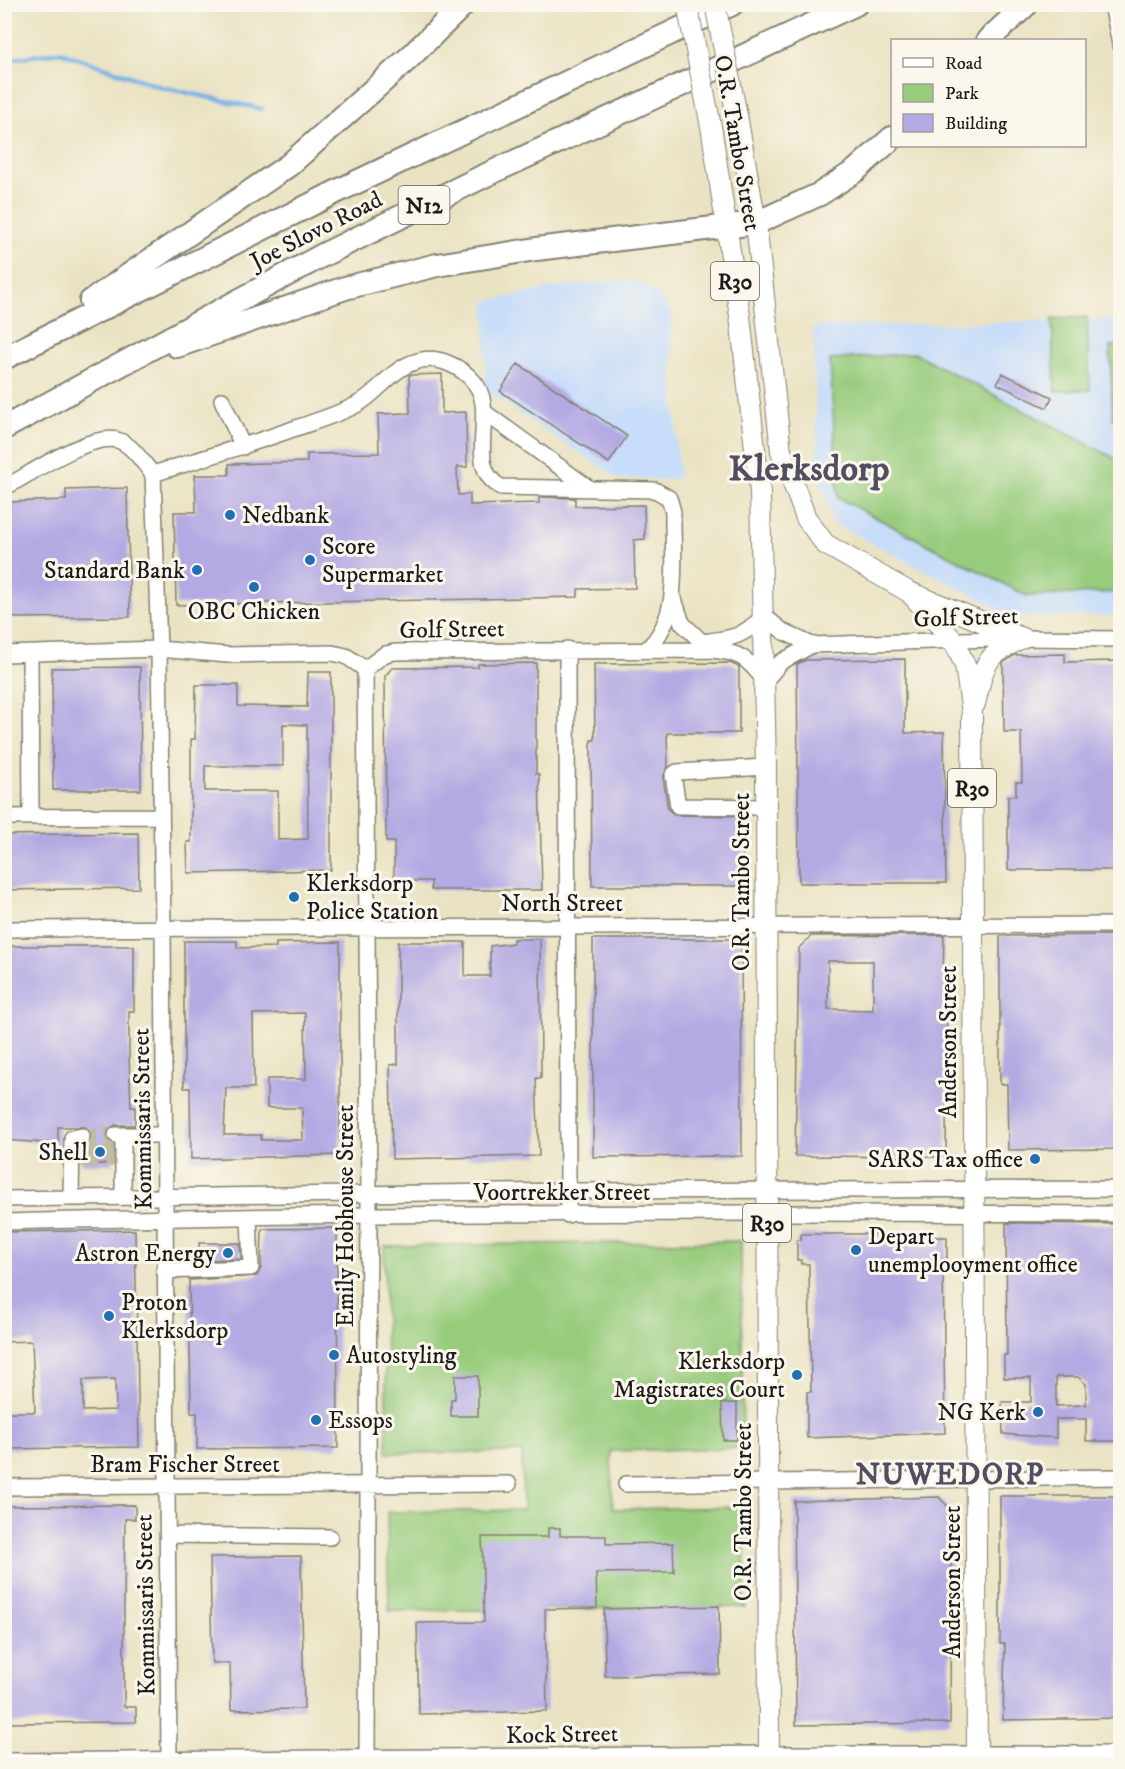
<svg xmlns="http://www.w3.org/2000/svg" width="1125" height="1769" viewBox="0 0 1125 1769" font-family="'IM FELL DW Pica',serif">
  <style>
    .built { fill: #c8ddf9 }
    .green { fill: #98cc7d; stroke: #5a744c; stroke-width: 1.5 }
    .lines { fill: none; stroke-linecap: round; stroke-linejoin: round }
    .stream { stroke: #75b0e6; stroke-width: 4.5 }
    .building { fill: #b4aae3; fill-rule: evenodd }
    .minor-tunnel { stroke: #c1bba2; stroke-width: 15; stroke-dasharray: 15 8; stroke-linecap: butt }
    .minor-casing { stroke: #838070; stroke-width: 18 }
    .major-casing { stroke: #838070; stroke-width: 22 }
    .highway-casing { stroke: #838070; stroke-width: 26 }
    .minor { stroke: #fff; stroke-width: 15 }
    .major { stroke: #fff; stroke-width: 20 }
    .highway { stroke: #fff; stroke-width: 22 }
    .major-bridge-casing { stroke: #838070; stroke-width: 22; stroke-linecap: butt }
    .major-bridge { stroke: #fff; stroke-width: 20 }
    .poi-dot { fill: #1f6fb2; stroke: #fbf7ec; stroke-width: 2 }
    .labels { text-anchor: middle; stroke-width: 6; stroke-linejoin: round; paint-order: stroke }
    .shield { fill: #fbf7ec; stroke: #5f5e5a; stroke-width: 1.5 }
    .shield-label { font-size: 22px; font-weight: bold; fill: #1c1c1c }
    .street-label { font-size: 24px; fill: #1c1c1c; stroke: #fbf7ec }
    .poi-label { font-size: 24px; fill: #1c1c1c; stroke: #fbf7ec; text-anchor: start }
    .district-label { font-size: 30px; font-weight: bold; letter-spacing: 1.5px; fill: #514e62; stroke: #fbf7ec }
    .town-label { font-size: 36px; font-weight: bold; fill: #514e62; stroke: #fbf7ec }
  </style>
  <rect width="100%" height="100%" fill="#fbf7ec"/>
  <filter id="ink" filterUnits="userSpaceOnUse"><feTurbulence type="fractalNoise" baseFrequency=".0167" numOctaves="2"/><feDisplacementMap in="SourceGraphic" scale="12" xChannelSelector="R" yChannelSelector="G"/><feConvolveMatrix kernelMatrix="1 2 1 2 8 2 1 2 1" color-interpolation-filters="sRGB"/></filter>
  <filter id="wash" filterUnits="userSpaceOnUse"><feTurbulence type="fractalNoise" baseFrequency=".008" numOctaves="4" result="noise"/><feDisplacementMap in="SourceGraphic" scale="24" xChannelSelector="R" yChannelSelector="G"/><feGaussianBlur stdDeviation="1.35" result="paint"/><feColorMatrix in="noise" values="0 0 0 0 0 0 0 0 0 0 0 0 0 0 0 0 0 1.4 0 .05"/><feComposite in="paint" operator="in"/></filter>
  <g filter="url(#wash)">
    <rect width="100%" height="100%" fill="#eae3c3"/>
    <path class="built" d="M610,281L639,282L659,294L672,314L671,342L679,479H619L486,391L485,301L547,289Z
      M1120,319V615L1015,617L833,523L818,475L813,327Z"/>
    <path class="green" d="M1087,317L1090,390L1055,391L1052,319Z
      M1110,346H1120V418L1113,419Z
      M914,353L1120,461V592L1027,596L838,498L830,360Z
      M741,1241L743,1448L611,1451L613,1509L744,1507L745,1607L389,1611L387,1512L523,1510L522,1452L387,1453L384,1246Z"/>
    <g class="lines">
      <path class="stream" d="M4,60L60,52L161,87L262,109"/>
    </g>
    <g id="blocks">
      <path class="building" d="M518,364L627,436L609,463L500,391Z
        M1002,373L1052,397L1047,408L997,384Z
        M442,374V413L466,412L467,467H457L458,495L470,494V505L539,503V497L575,498V506L644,505L645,539L634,540L635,588L578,589V597L176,605L174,512H196L195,475H229V464L307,462V454L379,453L378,414L410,413L409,375Z
        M127,488L130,617L4,618V507H10V502L66,500V490Z
        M1065,654V662L1120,661V870H1008V796H1016V782H1022L1021,732H1004L1003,663L1015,655Z
        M905,659V733L944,732L946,883H799L797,664L806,660Z
        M536,663V774H539L542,890H431V881H394V842H386L385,676L392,668L478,667V664Z
        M730,663L739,667V733H667L668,767L663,777L668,809L674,815L742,816L743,886H592L591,740H595L594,664Z
        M140,667L141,790H53L52,668Z
        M308,672H331V870L188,873L187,842H191V739H195L196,685H238V706L307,707ZM283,724L307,725L308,839L278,840V791H205V766H283Z
        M138,833L139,888L4,890V835Z
        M944,935L943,979H947L946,1157L795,1156L799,948L811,936ZM828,961H873V1010L828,1009Z
        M1120,935V1149L1008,1150L1007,1084H1000V936Z
        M513,939H540L541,1078H536L539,1156L392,1159L390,1065L398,1064V942H465V976H490V946L513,943Z
        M593,939H741L742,1156L593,1157Z
        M184,941H237V948L276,947V943L340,942V1155L191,1159L190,1088H184ZM305,1013L306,1079H267V1108H302L303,1140H261V1135H224L226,1088H254L253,1014Z
        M4,946H134V1011H129V1056L131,1107H135V1125H115L107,1131V1139L113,1144V1164H82V1146L91,1139L90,1130L85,1127H58V1144L4,1140Z
        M1006,1223L1120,1224V1441H1086V1419H1056V1438L1003,1434L1002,1402H1031V1378H1004V1355H1007ZM1056,1377H1078L1086,1384V1405L1056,1406Z
        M337,1228L338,1448L197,1449V1413H191L189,1280L257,1276L261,1268L262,1229Z
        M135,1230L139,1447L4,1449V1412H35L32,1341L4,1342V1232ZM115,1379L116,1410L83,1411V1380Z
        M801,1234H915V1237H947V1259H943L945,1433L807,1438V1392H811L809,1264H801V1260H797V1240H801Z
        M199,1243H240L241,1259L199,1260Z
        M455,1376H478V1416H451V1399H455Z
        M722,1403H737V1440H723Z
        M1000,1496H1120V1718L1003,1720L1005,1644H1000Z
        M939,1497L951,1510L950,1723L796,1725L794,1501Z
        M135,1505V1519H125L124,1605V1707H136V1722L4,1723V1506Z
        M548,1528H560V1536H606V1544L673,1543L674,1572L596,1573L597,1608L545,1609L547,1711L419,1714L417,1623L484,1622L482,1537H548Z
        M301,1556L304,1709L231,1710L230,1663H212L210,1557Z
        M719,1606L720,1674L605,1676L604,1609Z"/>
    </g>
  </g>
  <g filter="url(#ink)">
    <use href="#blocks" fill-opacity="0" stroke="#838070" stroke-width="1.5"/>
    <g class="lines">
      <path class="minor-tunnel" d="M82,1136L116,1135
        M82,1148H116
        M82,1160L116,1159"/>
      <defs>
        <path id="minor" d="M1112,4L1120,44
          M222,400L243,447
          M484,412L589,488
          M153,474L159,649L163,927L169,1764
          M153,474C201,459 249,445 296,428C316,421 337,415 356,405C379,393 391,368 418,361C438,355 462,367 474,382C499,411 463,467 501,487L655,490L669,498L673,512C672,557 683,616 647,649
          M4,488C29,475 93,430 120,441C134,447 143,463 153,474
          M674,599L682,623L702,642C733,638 741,638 764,616L784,632L812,645
          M567,649L568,1215
          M30,653L31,817
          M4,654L159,649L227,655L332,653L346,656L365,669L385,654L395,652L711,650C740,652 747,658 765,681L781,662L812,645L1022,638L1120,639
          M365,669L369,1195L367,1764
          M766,767L677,772L673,775L678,806L766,807
          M4,817L160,816
          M4,929L1120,925
          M116,1135H164
          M123,1135V1197
          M71,1198L72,1138L82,1136
          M4,1199L570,1191L1120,1189
          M4,1222C376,1212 749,1212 1120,1214
          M164,1271L251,1268L249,1217
          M626,1484L1120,1477
          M4,1487L509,1484
          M168,1535L330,1537
          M4,1761L769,1754H1120"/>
        <path id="major" d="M738,121L756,223L781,451L806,518L825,544L909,592L1022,638
          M712,132L740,316L760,493L766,767L769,1764
          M909,592L953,640L965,665L972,713L977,1764
          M975,704C985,662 983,658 1022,638"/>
        <path id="highway" d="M988,40L1027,4
          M91,301L289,165L410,57L464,4
          M177,346L345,288L437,265L536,249L756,223L820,194L855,171L892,138
          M4,358L342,189L732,4
          M4,428L323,255L484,176L856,4"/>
      </defs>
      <use href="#minor" class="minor-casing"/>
      <use href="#major" class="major-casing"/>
      <use href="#highway" class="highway-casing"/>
      <use href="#minor" class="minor"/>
      <use href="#major" class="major"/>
      <use href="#highway" class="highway"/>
      <defs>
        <path id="major-bridge" d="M687,4L712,132
          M715,4L738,121"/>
      </defs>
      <use href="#major-bridge" class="major-bridge-casing"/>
      <use href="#major-bridge" class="major-bridge"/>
    </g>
  </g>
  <g class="poi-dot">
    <circle cx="230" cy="515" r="6"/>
    <circle cx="310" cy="560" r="6"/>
    <circle cx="197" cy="570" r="6"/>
    <circle cx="254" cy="587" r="6"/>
    <circle cx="294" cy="897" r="6"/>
    <circle cx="100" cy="1152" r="6"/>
    <circle cx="1035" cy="1159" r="6"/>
    <circle cx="856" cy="1250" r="6"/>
    <circle cx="228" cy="1253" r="6"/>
    <circle cx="109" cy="1316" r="6"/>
    <circle cx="334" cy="1355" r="6"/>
    <circle cx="797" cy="1375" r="6"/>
    <circle cx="1038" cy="1412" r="6"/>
    <circle cx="316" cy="1420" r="6"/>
  </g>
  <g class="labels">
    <g class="shield">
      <rect x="398.5" y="186" width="51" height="38" rx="4.5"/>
      <rect x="711" y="262" width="48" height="38" rx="4.5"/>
      <rect x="948" y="769" width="48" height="38" rx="4.5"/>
      <rect x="743" y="1204" width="48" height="38" rx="4.5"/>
    </g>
    <g class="shield-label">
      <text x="424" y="213">N12</text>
      <text x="735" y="289">R30</text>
      <text x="972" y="796">R30</text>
      <text x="767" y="1231">R30</text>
    </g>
    <g class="street-label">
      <text transform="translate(738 143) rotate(80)" y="8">O.R. Tambo Street</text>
      <text transform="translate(316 230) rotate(-27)" y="8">Joe Slovo Road</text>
      <text transform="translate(966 617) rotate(-2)" y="8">Golf Street</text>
      <text transform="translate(452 629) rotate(-1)" y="8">Golf Street</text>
      <text transform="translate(741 882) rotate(-90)" y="8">O.R. Tambo Street</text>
      <text x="562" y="911">North Street</text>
      <text transform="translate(948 1042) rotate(-90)" y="8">Anderson Street</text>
      <text transform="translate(142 1119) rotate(-91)" y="8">Kommissaris Street</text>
      <text x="562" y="1200">Voortrekker Street</text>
      <text transform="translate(345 1216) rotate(-90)" y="8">Emily Hobhouse Street</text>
      <text x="185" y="1472">Bram Fischer Street</text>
      <text transform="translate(743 1512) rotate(-90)" y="8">O.R. Tambo Street</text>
      <text transform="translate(952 1582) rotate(-90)" y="8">Anderson Street</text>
      <text transform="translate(145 1605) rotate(-91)" y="8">Kommissaris Street</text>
      <text transform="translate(562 1734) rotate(-1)" y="8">Kock Street</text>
    </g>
    <g class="poi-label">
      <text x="242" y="523">Nedbank</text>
      <text x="322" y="554">Score<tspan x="322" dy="28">Supermarket</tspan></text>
      <text x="185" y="578" text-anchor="end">Standard Bank</text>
      <text x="254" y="619" text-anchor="middle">OBC Chicken</text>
      <text x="306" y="891">Klerksdorp<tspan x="306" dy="28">Police Station</tspan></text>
      <text x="88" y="1160" text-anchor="end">Shell</text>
      <text x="1023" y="1167" text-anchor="end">SARS Tax office</text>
      <text x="868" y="1244">Depart<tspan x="868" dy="28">unemplooyment office</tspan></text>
      <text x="216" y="1261" text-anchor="end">Astron Energy</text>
      <text x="121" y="1310">Proton<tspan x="121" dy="28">Klerksdorp</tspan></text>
      <text x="346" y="1363">Autostyling</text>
      <text x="785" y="1369" text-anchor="end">Klerksdorp<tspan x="785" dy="28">Magistrates Court</tspan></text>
      <text x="1026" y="1420" text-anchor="end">NG Kerk</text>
      <text x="328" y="1428">Essops</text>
    </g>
    <g class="district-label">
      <text x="950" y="1484">NUWEDORP</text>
    </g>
    <g class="town-label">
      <text x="809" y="480">Klerksdorp</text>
    </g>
  </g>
  <rect width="1125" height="1769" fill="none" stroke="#fbf7ec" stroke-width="24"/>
  <rect x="891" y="39" width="195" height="108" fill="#fbf7ec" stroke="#a29f99" stroke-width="1.5"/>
  <rect x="903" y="58" width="30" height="9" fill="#ffffff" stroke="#a29f99" stroke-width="1.5"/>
  <text x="945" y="69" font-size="18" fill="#1c1c1c">Road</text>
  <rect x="903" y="84" width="30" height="18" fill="#98cc7d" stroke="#a29f99" stroke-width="1.5"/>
  <text x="945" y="99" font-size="18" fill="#1c1c1c">Park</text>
  <rect x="903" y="114" width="30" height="18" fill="#b4aae3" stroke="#a29f99" stroke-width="1.5"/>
  <text x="945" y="129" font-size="18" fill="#1c1c1c">Building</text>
</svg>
